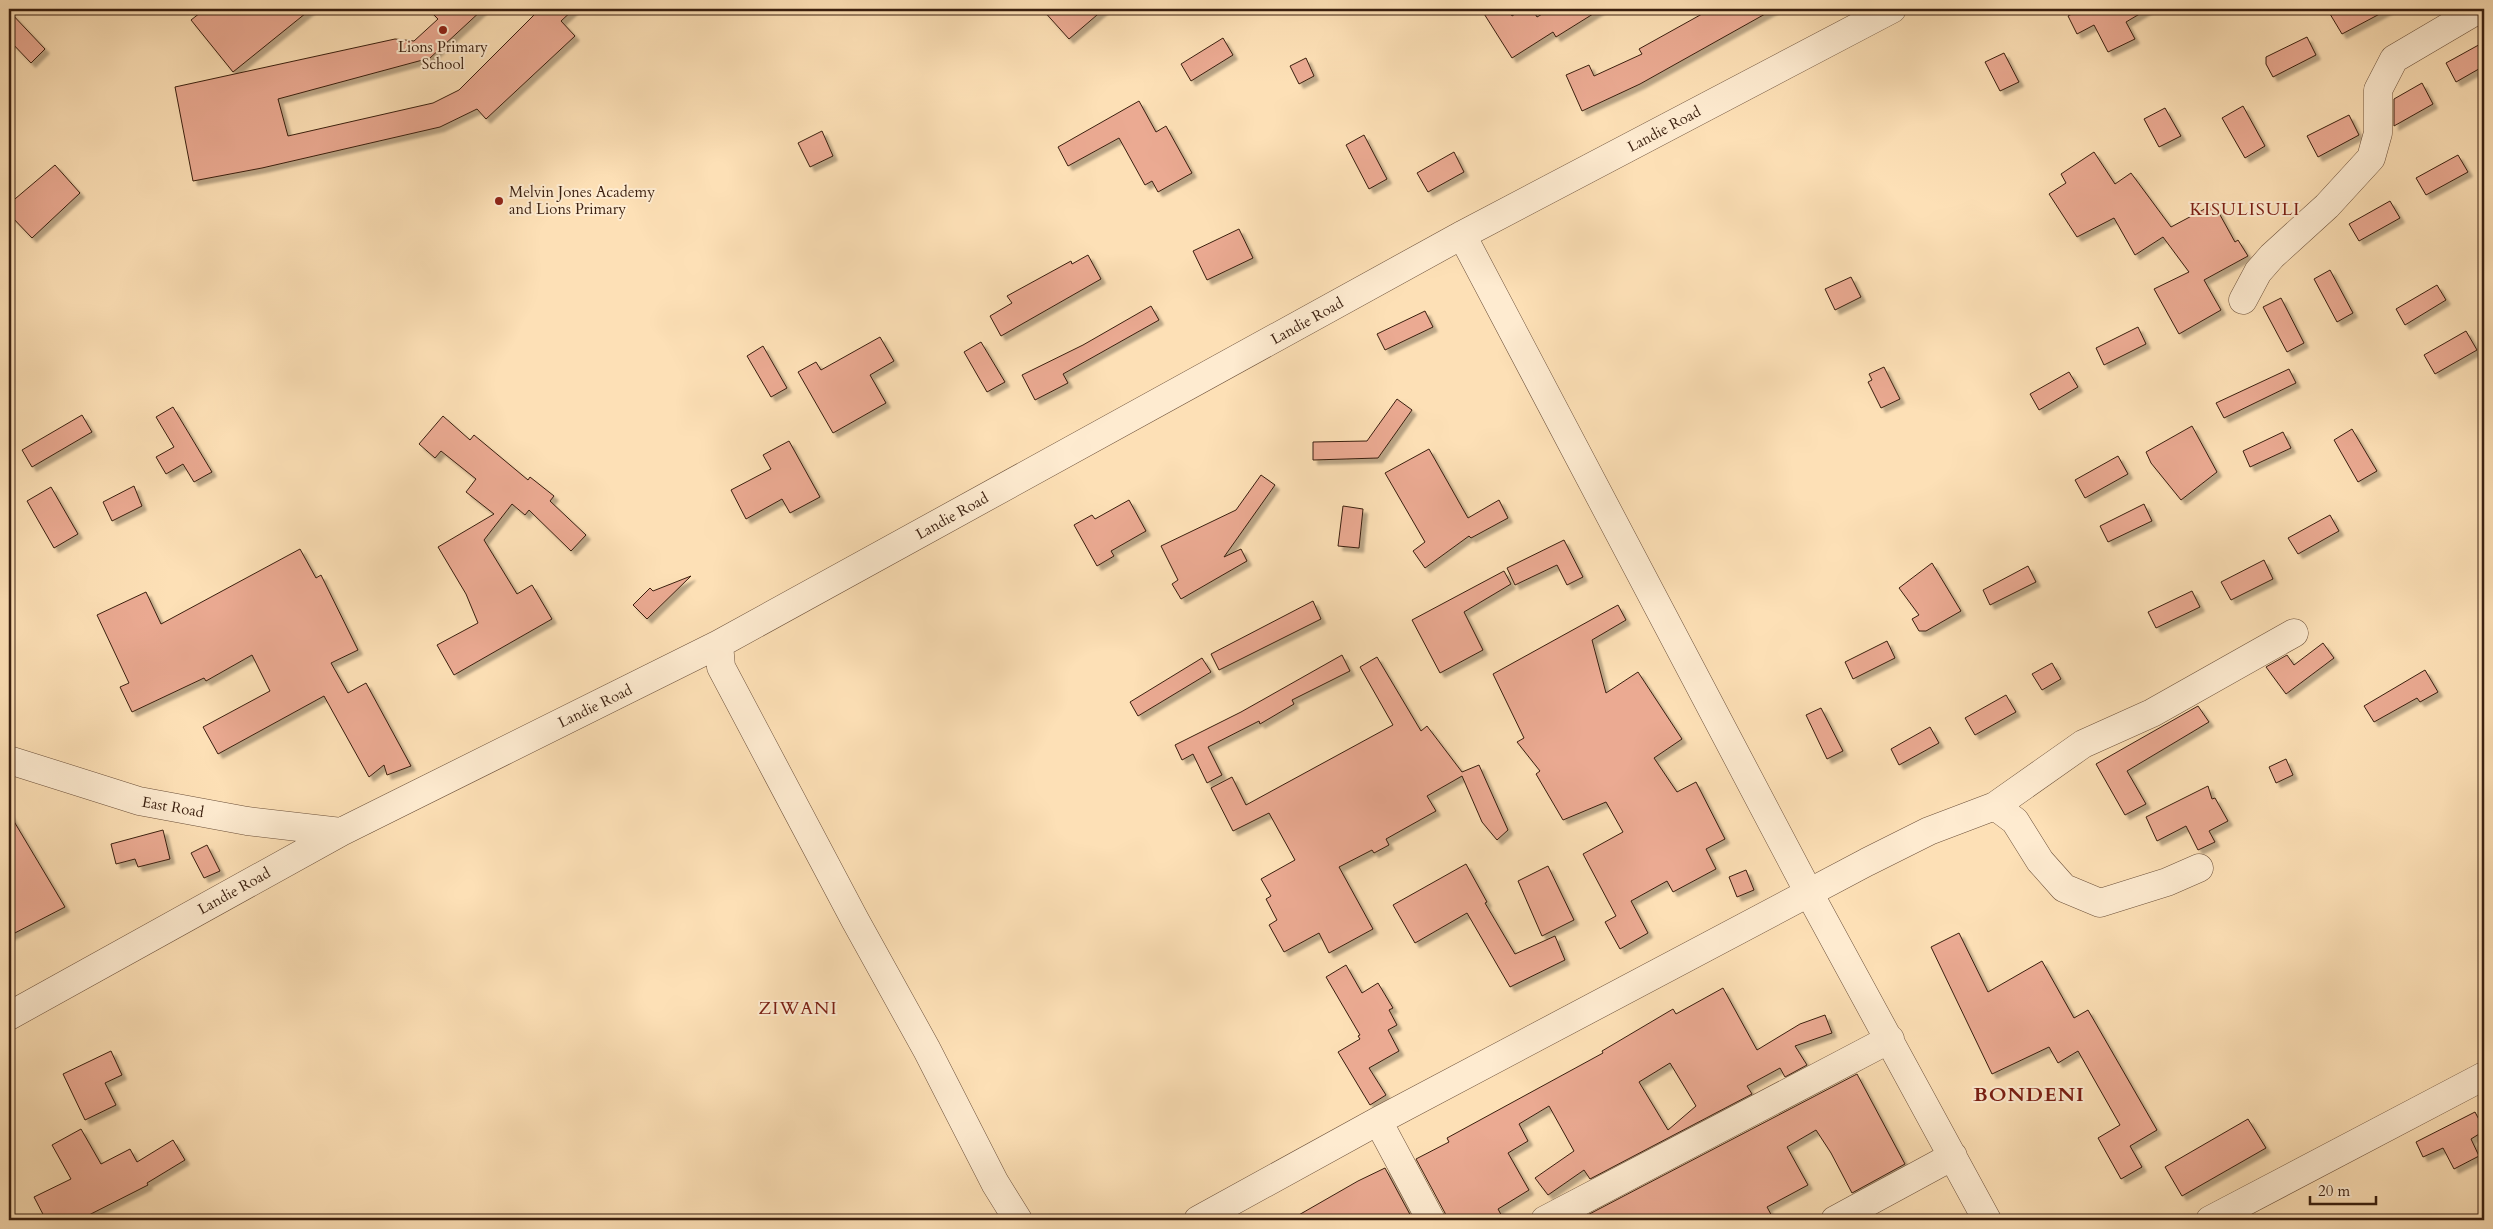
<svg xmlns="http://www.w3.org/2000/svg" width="2493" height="1229" viewBox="0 0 2493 1229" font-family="Cardo,serif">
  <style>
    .building { fill: #ebaa92; stroke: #3a1f0f; fill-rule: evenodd; filter: url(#shadow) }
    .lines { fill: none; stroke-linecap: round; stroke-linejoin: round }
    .minor-casing { stroke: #6b4f39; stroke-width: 29 }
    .minor { stroke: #feebd0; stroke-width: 28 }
    .poi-dot { fill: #8f2418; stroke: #feebd0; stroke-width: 2 }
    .labels { text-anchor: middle; stroke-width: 4; stroke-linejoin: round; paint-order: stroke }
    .poi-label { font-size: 15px; fill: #3a1f0f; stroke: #feebd0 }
    .street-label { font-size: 15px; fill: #3a1f0f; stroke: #feebd0 }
    .quarter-label { font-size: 18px; letter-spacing: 1px; fill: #7a1f14; stroke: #feebd0 }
    .district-label { font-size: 20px; font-weight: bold; letter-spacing: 1px; fill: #7a1f14; stroke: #feebd0 }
  </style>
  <defs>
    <filter id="shadow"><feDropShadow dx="4.5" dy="4.5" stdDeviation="1" flood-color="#0004"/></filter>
  </defs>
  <rect width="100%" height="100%" fill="#fde0b6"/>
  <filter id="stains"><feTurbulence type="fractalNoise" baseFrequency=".004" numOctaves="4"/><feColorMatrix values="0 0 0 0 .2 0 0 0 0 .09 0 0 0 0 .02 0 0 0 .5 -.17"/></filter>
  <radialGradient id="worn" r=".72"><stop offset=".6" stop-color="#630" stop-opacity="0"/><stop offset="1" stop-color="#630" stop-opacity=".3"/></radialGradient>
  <path class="building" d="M205,9H311L233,72L191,20Z
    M428,9H483L430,58L278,99L288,136L433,103L459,90L540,9H574L561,21L575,36L486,119L477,109L440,127L262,168L193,181L175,87L395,39L414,41L438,19Z
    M1042,9H1104L1069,39Z
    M1481,9H1508L1512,16L1523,9H1532L1537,17L1551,9H1601L1556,37L1553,32L1512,58Z
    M1711,9H1774L1640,84L1582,111L1566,75L1589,65L1594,76L1642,54L1639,49Z
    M2081,9H2148L2126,22L2135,39L2108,52L2094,25L2077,34L2068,16Z
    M2327,9H2389L2342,34Z
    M9,11L45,49L31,63L9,40Z
    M2307,37L2316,55L2273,77L2266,64V57Z
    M1223,38L1233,55L1191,81L1181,64Z
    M2484,42V66L2456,82L2446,63Z
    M2004,53L2019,82L2000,91L1985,62Z
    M1306,58L1314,76L1299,84L1290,66Z
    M2422,83L2433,104L2394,126V99Z
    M1139,101L1156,132L1166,126L1192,173L1158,192L1152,181L1145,185L1119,138L1068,166L1058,147Z
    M2243,106L2265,146L2245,158L2222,118Z
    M2165,108L2181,136L2159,147L2144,119Z
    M2349,115L2359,135L2318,157L2307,136Z
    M822,131L833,156L810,167L798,143Z
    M1364,135L1387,179L1369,189L1346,145Z
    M1454,152L1464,172L1428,192L1417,173Z
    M2094,152L2115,184L2131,173L2171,227L2214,204L2235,242L2238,240L2248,256L2204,280L2221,310L2179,334L2154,289L2189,272L2163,237L2135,255L2114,218L2077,237L2049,194L2066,183L2061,174Z
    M2458,155L2468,172L2426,195L2416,178Z
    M55,165L80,193L32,238L9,214V204Z
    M2390,201L2400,218L2359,241L2349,224Z
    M1239,229L1253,258L1207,280L1193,251Z
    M1088,255L1101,279L1001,336L990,316L1012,303L1007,296L1071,261L1072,264Z
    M2330,270L2353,313L2337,322L2314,279Z
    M1851,277L1861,297L1835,310L1825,289Z
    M2437,285L2446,300L2405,325L2396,309Z
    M2281,298L2304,343L2287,352L2263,307Z
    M1151,306L1159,320L1063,374L1068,383L1035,400L1022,375L1083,345Z
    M1425,311L1433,327L1385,350L1377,334Z
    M2138,327L2146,344L2104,365L2096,348Z
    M2466,331L2477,350L2435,374L2424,355Z
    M880,337L894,361L870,375L886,403L833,433L798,372L816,362L821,370Z
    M981,342L1005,382L987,392L964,352Z
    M763,346L787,388L771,397L747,356Z
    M1884,367L1900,399L1881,408L1868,382L1872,380L1869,374Z
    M2289,369L2296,383L2224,418L2216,403Z
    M2069,372L2078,387L2039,410L2030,394Z
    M1397,399L1412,410L1378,458L1313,460V442L1367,441Z
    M173,407L212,472L194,482L183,464L166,474L156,457L174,447L156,417Z
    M82,415L92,432L32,467L22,450Z
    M443,416L470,440L474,435L528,480L530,477L554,496L550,501L586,535L571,551L529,510L525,515L512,504L484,540L517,594L532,585L552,619L454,675L437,645L478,623L466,594L438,547L494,514L466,492L476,479L441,451L435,458L419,444Z
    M2192,426L2217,472L2181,500L2151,463L2146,452Z
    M2352,429L2377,471L2358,482L2334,440Z
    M2283,432L2291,448L2250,467L2243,451Z
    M789,441L820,497L790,513L782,499L746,519L731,490L771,469L763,455Z
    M1429,449L1468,518L1499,500L1508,518L1471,538L1469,536L1425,568L1413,551L1425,542L1385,473Z
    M2118,456L2128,474L2085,498L2075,480Z
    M1261,475L1275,485L1224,557L1241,549L1247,561L1181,599L1172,584L1178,580L1161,546L1236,510Z
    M134,486L142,506L112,521L103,502Z
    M51,487L78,534L54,548L27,501Z
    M1129,500L1146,531L1111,551L1114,556L1097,566L1074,525L1092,515L1095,519Z
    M2144,504L2152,521L2108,542L2100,526Z
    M1343,506L1363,509L1359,548L1338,546Z
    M2330,515L2339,531L2298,554L2288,538Z
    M1564,540L1583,577L1567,585L1557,565L1515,585L1507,568Z
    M300,549L316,578L321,575L358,650L331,663L348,693L366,683L411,766L387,775L384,765L369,777L324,696L218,754L203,727L270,691L252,655L206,681L204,678L132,712L120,687L129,683L97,615L146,592L161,624Z
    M2264,560L2273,579L2231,600L2221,582Z
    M1932,563L1961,611L1926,631H1919L1912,619L1919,615L1899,588Z
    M2028,566L2036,582L1990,605L1983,590Z
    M1504,571L1511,584L1464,612L1483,650L1440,673L1412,620Z
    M691,576L647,619L633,605L650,588L653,591Z
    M2192,591L2200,607L2156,628L2148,612Z
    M1313,601L1321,619L1219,670L1211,654Z
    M1618,605L1626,620L1592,640L1606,693L1638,672L1682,739L1654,758L1677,792L1696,782L1725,839L1706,849L1716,869L1673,892L1667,881L1631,901L1648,933L1620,949L1605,922L1616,916L1583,854L1623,832L1606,802L1563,820L1536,774L1540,771L1517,742L1524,738L1493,674Z
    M1887,641L1895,658L1853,679L1845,662Z
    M2323,643L2334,658L2286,694L2266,667L2287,655L2294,665Z
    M1342,655L1350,671L1292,700L1294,704L1260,724L1259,721L1208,747L1222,775L1207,783L1193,754L1182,760L1175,745L1241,712Z
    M1377,657L1421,731L1427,726L1462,772L1479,765L1508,830L1497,840L1482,822L1462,776L1427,796L1436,811L1386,839L1389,845L1374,853L1372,850L1339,867L1373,929L1329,953L1319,933L1284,952L1269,925L1277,920L1266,899L1271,896L1261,879L1295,860L1269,813L1233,831L1211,788L1232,777L1246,805L1393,725L1360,667Z
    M1202,658L1211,672L1138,716L1130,702Z
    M2052,663L2061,679L2042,690L2032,674Z
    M2425,670L2438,692L2420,702L2417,698L2374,722L2364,706Z
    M2006,695L2016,712L1975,735L1965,718Z
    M2198,706L2209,722L2127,771L2146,804L2125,815L2096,764Z
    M1821,708L1843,751L1827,759L1806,715Z
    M1930,727L1939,743L1899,765L1891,749Z
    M2286,759L2293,775L2276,783L2269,767Z
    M2208,786L2212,799L2215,798L2228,821L2209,831L2215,842L2198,850L2186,826L2157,841L2146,817Z
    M9,813L65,907L9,936Z
    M163,830L170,859L138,867L135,859L116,864L111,844Z
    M207,845L220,871L204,878L191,853Z
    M1466,864L1487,902L1485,903L1515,954L1555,936L1565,960L1510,987L1467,913L1415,943L1393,905Z
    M1548,866L1574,920L1542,936L1518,881Z
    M1746,870L1754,890L1737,897L1729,877Z
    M1959,933L1988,992L2042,961L2074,1018L2088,1010L2157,1130L2130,1146L2142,1167L2121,1179L2098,1138L2120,1125L2078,1051L2058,1063L2049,1047L1992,1074L1931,947Z
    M1346,965L1362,993L1378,983L1393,1008L1389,1010L1397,1025L1388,1030L1399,1051L1369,1068L1386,1095L1370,1105L1338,1052L1360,1039L1358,1036L1360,1035L1326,977Z
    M1723,988L1757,1050L1800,1024L1825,1015L1832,1033L1795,1046L1807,1065L1785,1077L1780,1068L1747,1086L1752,1094L1590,1179L1584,1170L1548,1195L1535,1178L1574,1151L1549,1106L1519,1124L1528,1141L1508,1153L1529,1190L1498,1209L1504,1220H1447L1445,1213L1416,1159L1449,1142L1447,1138L1603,1053L1602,1051L1673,1009L1676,1014ZM1670,1063L1696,1106L1668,1130L1639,1082Z
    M111,1051L122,1075L105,1083L116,1105L85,1120L63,1074Z
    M1857,1074L1905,1164L1852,1193L1831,1153L1816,1130L1787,1147L1808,1185L1767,1207L1774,1220H1578Z
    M2475,1112L2484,1129V1131L2471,1139L2479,1156L2454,1169L2443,1148L2423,1157L2416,1142Z
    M2248,1119L2266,1148L2182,1196L2165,1167Z
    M81,1129L101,1164L130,1149L137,1162L173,1140L185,1160L147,1183L148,1185L79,1220H46L34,1197L71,1179L52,1145Z
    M1385,1168L1413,1220H1290L1358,1181Z"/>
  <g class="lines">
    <defs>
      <path id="minor" d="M1462,235L1809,893L1987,1220
        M2243,300L2258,272L2272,256L2327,206L2371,158L2378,133V90L2394,59L2479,9
        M719,644L721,667L855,920L927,1050L995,1183L1018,1220
        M9,760L139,801L247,821L341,832
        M1995,806L2083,744L2152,713L2294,633
        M9,1016L341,832L719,644L1462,235L1892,9
        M1378,1121L1431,1220
        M1198,1220L1378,1121L1867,862L1929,831L1995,806L2015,821L2040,861L2064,888L2100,903L2167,882L2199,868
        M1545,1220L1890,1039
        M1835,1220L1953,1156
        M2210,1220L2484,1076"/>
    </defs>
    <use href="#minor" class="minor-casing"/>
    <use href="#minor" class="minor"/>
  </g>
  <g class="poi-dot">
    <circle cx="443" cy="30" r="5"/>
    <circle cx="499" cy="201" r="5"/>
  </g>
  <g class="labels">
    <g class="poi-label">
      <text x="443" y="52">Lions Primary<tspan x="443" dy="17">School</tspan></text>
      <text x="509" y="197" text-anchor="start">Melvin Jones Academy<tspan x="509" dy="17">and Lions Primary</tspan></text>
    </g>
    <g class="street-label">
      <text transform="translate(1664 129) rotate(-28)" y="5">Landie Road</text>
      <text transform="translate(1307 321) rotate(-29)" y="5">Landie Road</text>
      <text transform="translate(952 516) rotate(-29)" y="5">Landie Road</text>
      <text transform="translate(595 706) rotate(-26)" y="5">Landie Road</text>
      <text transform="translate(173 807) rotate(10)" y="5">East Road</text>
      <text transform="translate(234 891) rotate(-29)" y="5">Landie Road</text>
    </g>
    <g class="quarter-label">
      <text x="2245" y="215">KISULISULI</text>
      <text x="798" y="1014">ZIWANI</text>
    </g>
    <g class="district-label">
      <text x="2029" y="1101">BONDENI</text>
    </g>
  </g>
  <rect width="2493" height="1229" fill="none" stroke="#fde0b6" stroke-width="30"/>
  <rect x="10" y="10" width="2473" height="1209" fill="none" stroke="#3a1f0f" stroke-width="2.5"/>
  <rect x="15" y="15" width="2463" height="1199" fill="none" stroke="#3a1f0f"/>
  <path d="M2310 1196v8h66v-8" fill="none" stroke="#3a1f0f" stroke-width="2.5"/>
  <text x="2318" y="1196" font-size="15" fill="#3a1f0f" stroke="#feebd0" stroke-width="4" paint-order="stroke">20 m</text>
  <rect width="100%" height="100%" filter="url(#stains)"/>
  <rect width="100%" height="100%" fill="url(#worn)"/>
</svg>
